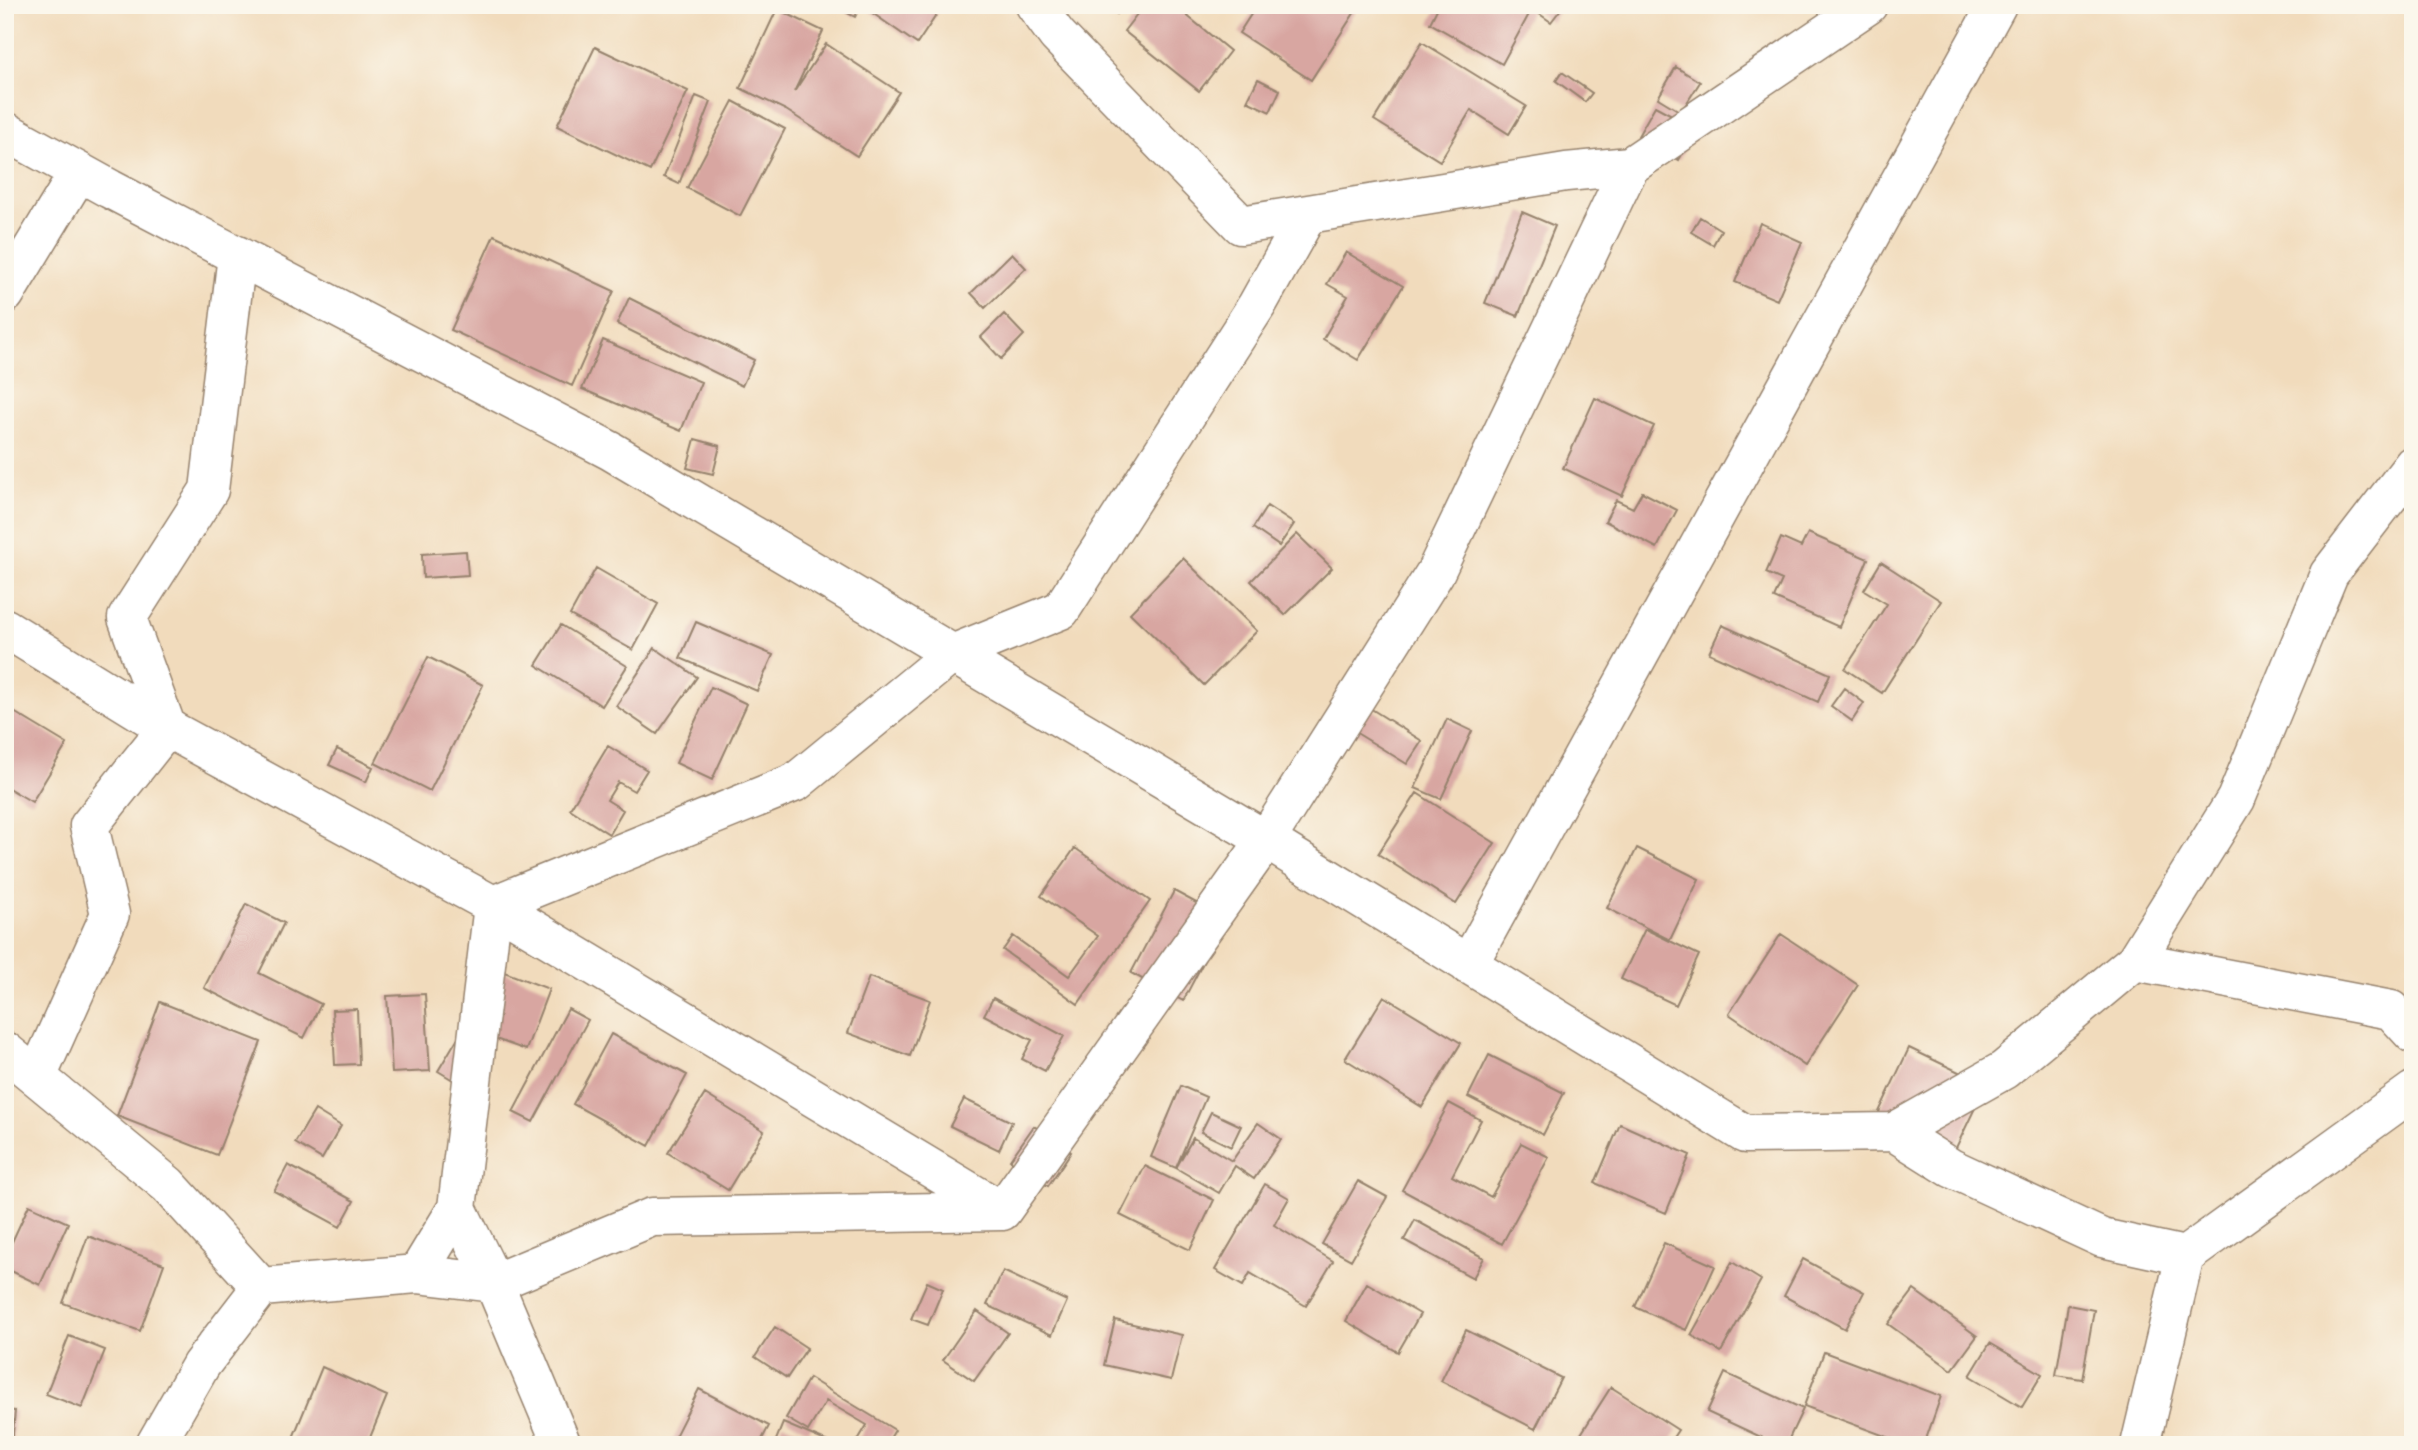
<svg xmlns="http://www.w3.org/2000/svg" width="2418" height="1450" viewBox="0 0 2418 1450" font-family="Pangolin,sans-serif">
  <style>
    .building { fill: #d8a6a1 }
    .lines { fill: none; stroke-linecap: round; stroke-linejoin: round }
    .minor-casing { stroke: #96826d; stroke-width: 41 }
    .minor { stroke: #fff; stroke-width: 38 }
  </style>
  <rect width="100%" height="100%" fill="#fbf7ec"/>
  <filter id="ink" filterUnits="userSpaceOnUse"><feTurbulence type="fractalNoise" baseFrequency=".0143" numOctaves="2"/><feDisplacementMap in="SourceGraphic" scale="14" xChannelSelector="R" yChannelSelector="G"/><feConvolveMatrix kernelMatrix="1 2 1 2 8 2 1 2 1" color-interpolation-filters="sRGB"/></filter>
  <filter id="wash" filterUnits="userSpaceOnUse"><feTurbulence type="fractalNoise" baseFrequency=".00686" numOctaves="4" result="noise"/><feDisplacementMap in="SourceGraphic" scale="28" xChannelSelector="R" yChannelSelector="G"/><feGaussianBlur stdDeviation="1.57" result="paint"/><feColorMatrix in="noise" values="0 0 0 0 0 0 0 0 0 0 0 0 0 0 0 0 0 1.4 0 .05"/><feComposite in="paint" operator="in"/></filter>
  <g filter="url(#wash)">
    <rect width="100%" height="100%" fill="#f1dbbc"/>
    <g id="blocks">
      <path class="building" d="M832,5H861L855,17Z
        M871,5H930L939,11L917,44L868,10Z
        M1101,5H1122L1117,14Z
        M1144,5H1174L1230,51L1199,91L1124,31Z
        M1257,5H1355L1358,7L1311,80L1239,33Z
        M1439,5H1534L1502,64L1430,23Z
        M1543,5H1564L1551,22L1538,13Z
        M777,9L823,31L794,92L826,44L899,92L857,156L786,110L740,88Z
        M1422,42L1526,106L1509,134L1471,110L1440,161L1374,120Z
        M595,47L688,91L650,171L557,126Z
        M1676,67L1700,82L1681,112L1658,98Z
        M1562,72L1592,93L1585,102L1556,81Z
        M1258,79L1280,90L1270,112L1247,101Z
        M696,96L711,102L679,184L664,177Z
        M733,101L785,129L740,216L687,188Z
        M1655,106L1696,128L1679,160L1638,136Z
        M1522,212L1555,226L1518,316L1485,303Z
        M1700,217L1721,230L1713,245L1691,232Z
        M1760,223L1802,242L1777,300L1735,282Z
        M494,235L614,291L572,386L451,330Z
        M1346,252L1403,286L1358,360L1323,339L1348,296L1327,284Z
        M1012,253L1026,268L985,308L971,293Z
        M629,298L754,360L742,386L617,324Z
        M1004,314L1024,335L1001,359L981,337Z
        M603,340L701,382L681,431L582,389Z
        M1595,398L1654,426L1622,496L1563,468Z
        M695,439L720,446L713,474L687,468Z
        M1642,492L1677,510L1657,548L1605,521L1616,500L1633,508Z
        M1267,506L1294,524L1279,546L1253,528Z
        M1808,533L1868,559L1839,627L1774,598L1782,580L1766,573L1781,538L1801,547Z
        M1297,534L1332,568L1285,615L1251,581Z
        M466,551L468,575L423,578L422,554Z
        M1183,558L1257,631L1204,685L1130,613Z
        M1881,562L1941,601L1882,693L1845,669L1887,604L1864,590Z
        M596,568L658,604L633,650L570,615Z
        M696,622L773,655L757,691L680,658Z
        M561,625L627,666L602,706L536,665Z
        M1722,625L1830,674L1818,702L1709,653Z
        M655,648L697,677L657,734L616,706Z
        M428,657L483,685L430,791L375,763Z
        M711,687L747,704L712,780L676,763Z
        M1844,688L1864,703L1852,721L1831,706Z
        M1365,705L1422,741L1407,764L1350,729Z
        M14,712L67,744L32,802L5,786V727Z
        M1447,719L1472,731L1441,799L1415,788Z
        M608,746L647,770L634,791L618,782L607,800L623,810L609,834L570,809Z
        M337,749L373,767L366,782L329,765Z
        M1417,793L1495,843L1456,904L1378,854Z
        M1075,848L1150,901L1078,1004L1003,950L1013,936L1069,976L1098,936L1041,896Z
        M1637,848L1699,879L1670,940L1607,908Z
        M1174,891L1226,919L1183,1001L1131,973Z
        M246,904L284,923L259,973L321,1004L304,1038L204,988Z
        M1645,929L1699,955L1676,1005L1621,979Z
        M1781,934L1858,985L1805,1066L1729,1014Z
        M491,967L549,989L526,1050L468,1029Z
        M869,977L930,1000L910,1056L848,1033Z
        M425,994L430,1071L392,1073L387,996Z
        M1384,996L1461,1043L1422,1107L1345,1059Z
        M993,998L1064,1036L1045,1071L1022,1059L1032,1040L984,1015Z
        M160,1002L261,1042L217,1155L117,1116Z
        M357,1009L359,1064L335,1065L332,1010Z
        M568,1009L588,1020L533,1122L513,1112Z
        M460,1034L458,1083L438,1071Z
        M611,1034L687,1075L649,1146L573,1104Z
        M1909,1048L1986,1085L1954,1152L1878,1114Z
        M1489,1055L1564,1093L1543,1135L1468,1097Z
        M1181,1086L1206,1097L1176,1168L1151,1157Z
        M705,1094L764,1131L728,1190L668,1153Z
        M964,1099L1012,1122L999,1150L950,1126Z
        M1449,1103L1481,1120L1452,1176L1491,1197L1521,1143L1549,1157L1502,1244L1402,1190Z
        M315,1110L341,1126L322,1159L295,1143Z
        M1211,1112L1241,1126L1231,1147L1201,1132Z
        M1258,1123L1281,1139L1254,1179L1235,1166L1219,1193L1176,1168L1193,1138L1232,1161Z
        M1620,1124L1690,1155L1666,1213L1595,1183Z
        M1034,1126L1071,1152L1048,1186L1010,1160Z
        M288,1165L354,1201L340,1227L274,1191Z
        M1145,1166L1214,1200L1190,1250L1120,1215Z
        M1358,1181L1387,1197L1351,1260L1322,1244Z
        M1265,1184L1289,1198L1274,1225L1333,1261L1306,1306L1250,1273L1243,1286L1215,1270Z
        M29,1205L68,1223L40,1285L5,1268V1257Z
        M1415,1220L1484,1258L1473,1278L1404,1240Z
        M88,1236L164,1264L140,1331L63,1303Z
        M1664,1243L1715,1266L1686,1330L1635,1307Z
        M1803,1259L1864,1292L1845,1329L1784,1296Z
        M1732,1262L1761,1280L1721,1352L1691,1335Z
        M1003,1271L1067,1301L1052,1335L987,1305Z
        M927,1282L943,1289L928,1325L911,1319Z
        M1367,1283L1420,1314L1398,1352L1346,1321Z
        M1914,1290L1977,1336L1952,1370L1888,1324Z
        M2068,1305L2094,1310L2082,1379L2056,1375Z
        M977,1311L1008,1333L974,1381L943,1360Z
        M1115,1320L1182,1335L1171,1380L1104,1365Z
        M775,1327L807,1348L787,1378L755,1357Z
        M1466,1330L1561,1378L1535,1429L1441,1381Z
        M69,1336L105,1350L82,1408L46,1394Z
        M1990,1343L2042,1374L2022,1407L1970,1376Z
        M1824,1352L1941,1396L1924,1445H1909L1804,1406Z
        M322,1367L387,1396L367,1445H290Z
        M1725,1373L1803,1409L1786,1445H1778L1707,1412Z
        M809,1378L895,1430L886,1445H855L867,1425L826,1401L808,1431L786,1418Z
        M1611,1387L1678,1430L1668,1445H1574Z
        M699,1389L769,1426L759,1445H677L672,1442Z
        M5,1410L15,1411L12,1445H5Z
        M783,1423L835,1445H774Z"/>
    </g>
  </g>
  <g filter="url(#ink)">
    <use href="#blocks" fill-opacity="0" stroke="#96826d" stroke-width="2"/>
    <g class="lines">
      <defs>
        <path id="minor" d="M1035,5L1057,35L1241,225L1566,172L1630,166
          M5,131L110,189L611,451L1266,840L1745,1134L1894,1132L2004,1070L2135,961L2236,799L2329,574L2413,465
          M5,294L79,172
          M5,628L167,728L493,905L1002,1211
          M2135,961L2391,1010L2413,1034
          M1468,965L1997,5
          M5,1051L168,1185L261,1287
          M37,1077L110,914L89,826L167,728L127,618L209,490L237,255
          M1894,1132L1951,1168L2102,1238L2185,1256L2140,1445
          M457,1208L494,1283L562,1445
          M2185,1256L2413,1091
          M417,1274L457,1208L493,905L796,782L952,654L1061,610L1257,305L1308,214
          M155,1445L201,1365L261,1287L417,1274L494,1283L652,1217L1002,1211L1266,840L1435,573L1630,166L1868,5"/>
      </defs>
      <use href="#minor" class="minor-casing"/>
      <use href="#minor" class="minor"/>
    </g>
  </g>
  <rect width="2418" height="1450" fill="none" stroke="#fbf7ec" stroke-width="28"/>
</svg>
